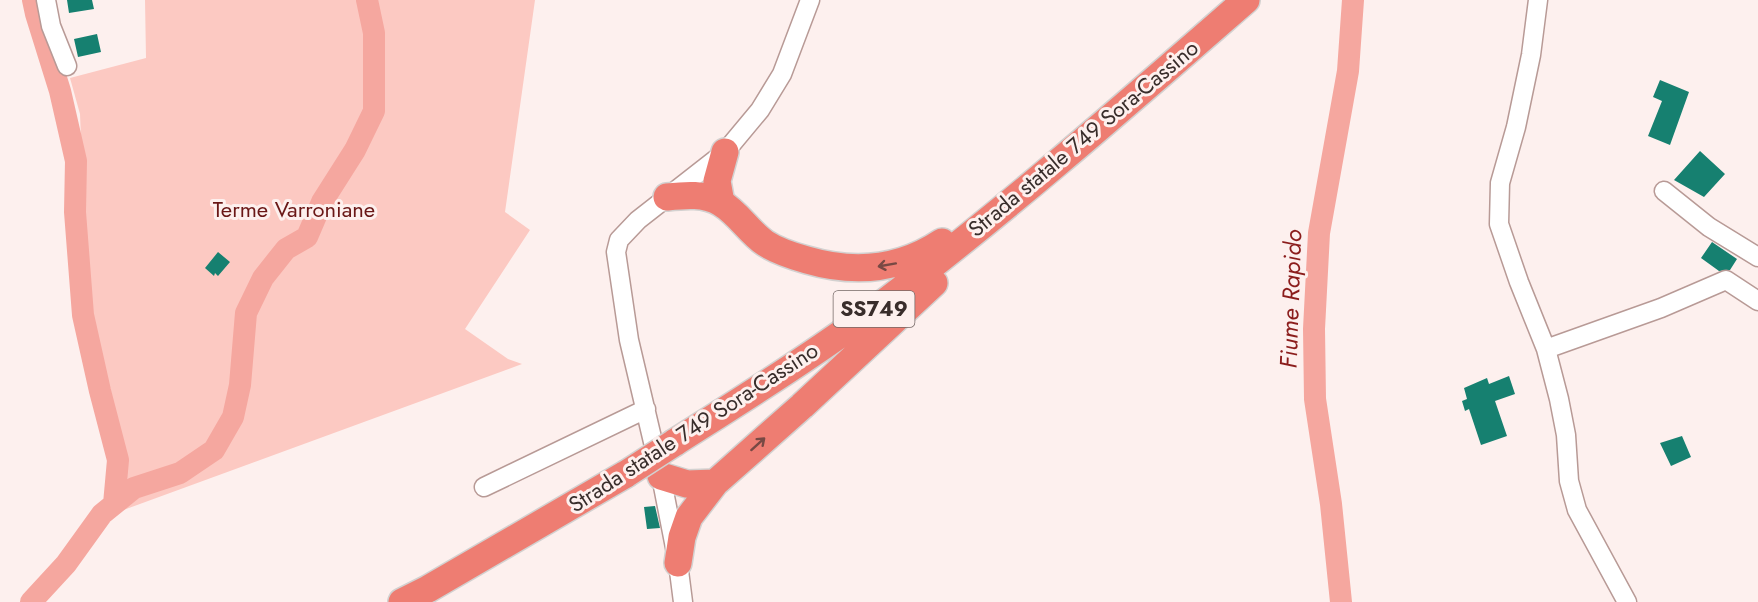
<svg xmlns="http://www.w3.org/2000/svg" width="1758" height="602" viewBox="0 0 1758 602" font-family="Jost,sans-serif">
  <style>
    .green { fill: #fcc9c2 }
    .lines { fill: none; stroke-linecap: round; stroke-linejoin: round }
    .river { stroke: #f5a79f; stroke-width: 22 }
    .building { fill: #168070 }
    .minor-casing { stroke: #b89a96; stroke-width: 21 }
    .highway-casing { stroke: #d3d1d0; stroke-width: 30 }
    .minor { stroke: #fff; stroke-width: 18 }
    .highway { stroke: #ee7d72; stroke-width: 27 }
    .highway-bridge-casing { stroke: #d3d1d0; stroke-width: 30; stroke-linecap: butt }
    .highway-bridge { stroke: #ee7d72; stroke-width: 27 }
    .oneway { stroke: #784944 }
    .labels { text-anchor: middle; stroke-width: 6; stroke-linejoin: round; paint-order: stroke }
    .shield { fill: #fdf0ee; stroke: #746866; stroke-width: 1.5 }
    .shield-label { font-size: 21px; font-weight: bold; fill: #392d2b }
    .street-label { font-size: 22px; fill: #392d2b; stroke: #fdf0ee }
    .park-label { font-size: 22px; fill: #6a1716; stroke: #fdf0ee }
    .water-label { font-size: 24px; font-style: italic; fill: #8b1d1c; stroke: #fdf0ee }
  </style>
  <rect width="100%" height="100%" fill="#fdf0ee"/>
  <path class="green" d="M145,0H535L505,212L530,230L465,329L508,359L522,364L118,512L115,417L88,313L80,114L70,78L146,58Z"/>
  <g class="lines">
    <path class="river" d="M33,0L36,14L60,91L76,161L75,212L83,315L100,391L118,460L114,504
      M31,602L66,564L102,514L134,488L180,473L214,450L233,417L240,385L246,313L263,278L286,249L307,237L322,202L355,150L374,111V33L367,0
      M1341,602L1331,504L1315,399L1314,329L1319,233L1348,71L1353,0"/>
  </g>
  <path class="building" d="M67,0H92L94,9L69,13Z
    M97,34L101,52L78,57L74,39Z
    M1660,80L1689,92L1670,145L1648,136L1662,101L1653,97Z
    M1700,151L1725,174L1704,197L1674,180Z
    M1712,242L1737,259L1730,270L1719,271L1701,258Z
    M218,252L230,262L218,276L215,273L214,276L205,268Z
    M1509,376L1515,394L1495,401L1507,436L1481,445L1469,409L1465,411L1462,401L1467,399L1464,388L1487,378L1489,384Z
    M1682,436L1691,457L1671,466L1660,443Z
    M655,506L660,528L647,529L644,507Z"/>
  <g class="lines">
    <defs>
      <path id="minor" d="M46,0L51,26L67,66
        M1538,0L1531,55L1516,127L1500,183L1499,224L1519,282L1546,349L1559,399L1566,435L1569,481L1577,510L1627,602
        M1664,191L1709,227L1758,257
        M1546,349L1661,308L1726,280L1758,301
        M484,487L646,409
        M683,602L678,563L661,476L629,340L616,252L619,240L638,220L725,152L760,110L782,74L810,0"/>
      <path id="highway" d="M667,197C685,195 705,193 721,203C738,213 749,232 765,243C777,251 793,256 807,260C855,274 900,270 942,242
        M721,203L717,181L725,152
        M674,443C746,397 820,351 889,299C1012,205 1129,102 1246,0
        M661,476L687,484L715,483
        M678,563L682,537L689,517L715,483L802,406L934,283
        M402,602L428,589L626,474"/>
    </defs>
    <use href="#minor" class="minor-casing"/>
    <use href="#highway" class="highway-casing"/>
    <use href="#minor" class="minor"/>
    <use href="#highway" class="highway"/>
    <defs>
      <path id="highway-bridge" d="M626,474L674,443"/>
    </defs>
    <use href="#highway-bridge" class="highway-bridge-casing"/>
    <use href="#highway-bridge" class="highway-bridge"/>
  </g>
  <defs><path id="oneway-shaft" d="M-6 0H5M1.5-3L5.5 0L1.5 3" fill="none" stroke-width="1.6" stroke-linecap="round" stroke-linejoin="round" transform="scale(1.5)"/></defs>
  <g class="oneway">
    <use href="#oneway-shaft" transform="translate(887 265) rotate(170)"/>
    <use href="#oneway-shaft" transform="translate(758 444) rotate(-42)"/>
  </g>
  <g class="labels">
    <rect class="shield" x="833.5" y="291" width="81" height="36" rx="4.5"/>
    <g class="shield-label">
      <text x="874" y="316">SS749</text>
    </g>
    <g class="street-label">
      <text transform="translate(1083 138) rotate(-40)" y="8">Strada statale 749 Sora-Cassino</text>
      <text transform="translate(693 427) rotate(-33)" y="8">Strada statale 749 Sora-Cassino</text>
    </g>
    <g class="park-label">
      <text x="294" y="217">Terme Varroniane</text>
    </g>
    <g class="water-label">
      <text transform="translate(1291 299) rotate(-88)" y="8">Fiume Rapido</text>
    </g>
  </g>
</svg>
